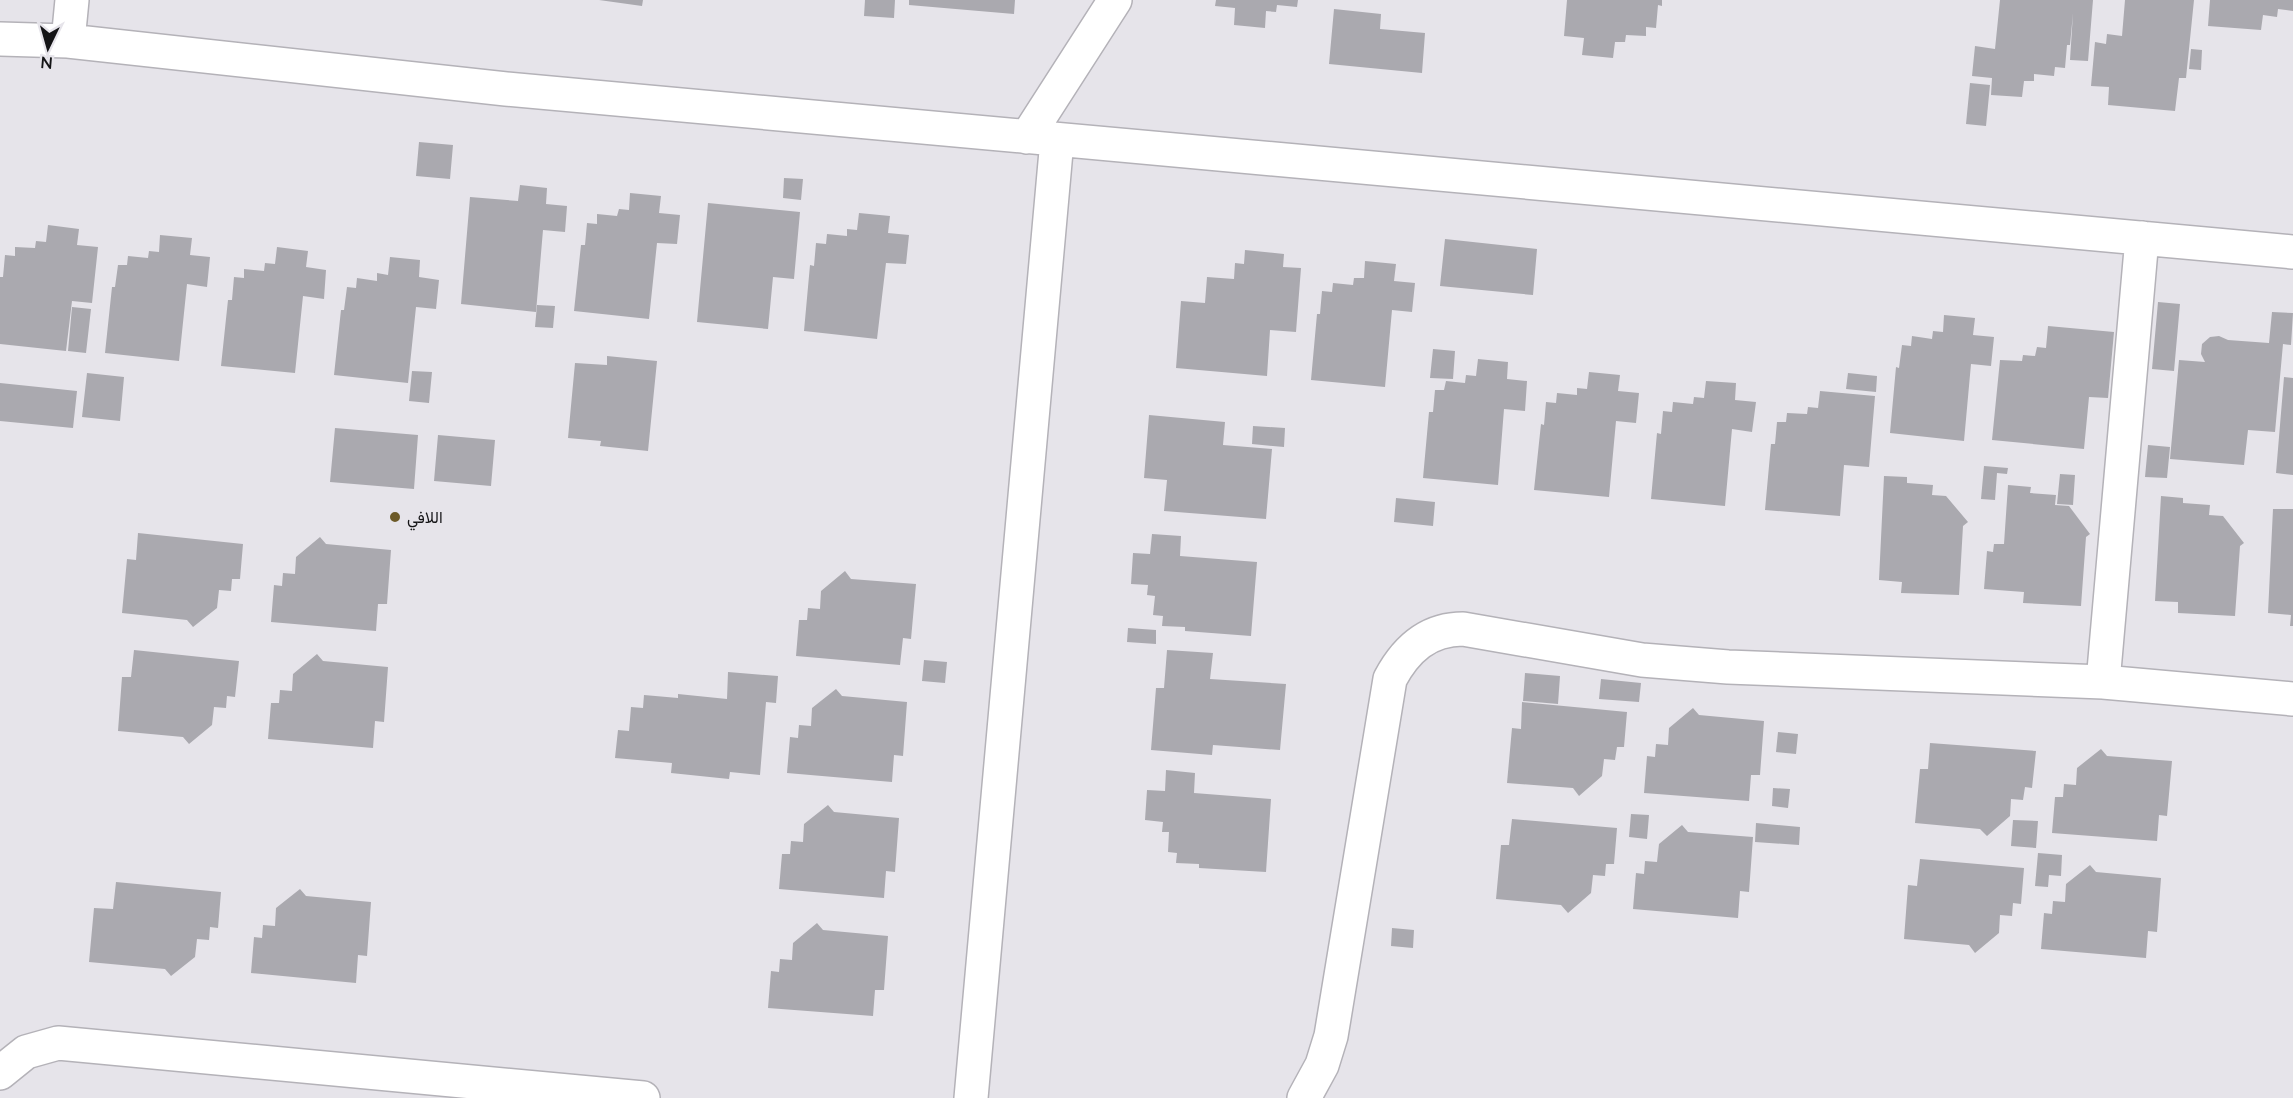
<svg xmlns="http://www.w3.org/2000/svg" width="2293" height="1098" viewBox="0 0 2293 1098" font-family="Lato,Vazirmatn,sans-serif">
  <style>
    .building { fill: #aaa9af }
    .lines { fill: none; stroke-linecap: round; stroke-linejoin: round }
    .street-casing { stroke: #b4b2b8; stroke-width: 36 }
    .street { stroke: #fff; stroke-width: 33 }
    .poi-dot { fill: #6c5a28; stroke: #e6e4ea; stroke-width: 2 }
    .labels { text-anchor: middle; stroke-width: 5; stroke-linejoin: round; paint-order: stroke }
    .poi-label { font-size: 16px; fill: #141416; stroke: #e6e4ea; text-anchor: start }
  </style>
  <rect width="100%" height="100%" fill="#e6e4ea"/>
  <path class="building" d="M599,0H643L642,6Z
    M865,0H895L894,18L864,16Z
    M909,0H1015L1014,14L909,5Z
    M1216,0H1298L1297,7L1277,5L1276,12L1266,11L1265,28L1234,25L1235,8L1215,6Z
    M1567,0H1662V6L1658,5L1656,28L1646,27V36L1626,35L1625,42H1615L1613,58L1582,55L1584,38L1564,36Z
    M2000,0H2093L2088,61L2070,60L2073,13L2070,45H2067L2065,68L2055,67L2054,76L2034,74V81H2024L2022,97L1991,95L1992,78L1972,76L1975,46L1995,49Z
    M2125,0H2194L2186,78H2179L2175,111L2108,105L2109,87L2091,86L2095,42L2106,44L2107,34L2122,36Z
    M2210,0H2293V11L2278,9L2277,17L2263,15L2261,30L2208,26Z
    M1334,9L1381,14L1380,29L1425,33L1422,73L1329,64Z
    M2191,49L2202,50L2201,70L2189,69Z
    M1970,83L1990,85L1986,126L1966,124Z
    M419,142L453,145L450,179L416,176Z
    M784,178L803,179L801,200L783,198Z
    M520,185L547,188L546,204L567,206L565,232L543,230L536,312L461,304L470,197L518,201Z
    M630,193L661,196L659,213L680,215L677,244L657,243L649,319L574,311L581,245H585L587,223L597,224V214L617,216L619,209L629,210Z
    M708,203L800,212L794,279L773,277L768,329L697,322Z
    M859,213L890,216L888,233L909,235L906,264L886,263L877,339L804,331L810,265L814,266L816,243L826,244L827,234L847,236V229L857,230Z
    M48,225L79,229L77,245L98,247L92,303L72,301L66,351L0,344V277H3L5,255L15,256V247L35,248L36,241L46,242Z
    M160,235L192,238L190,255L210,257L207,287L187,284L179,361L105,353L112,287H115L118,265H127L128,256L148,258L149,251L159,252Z
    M1445,239L1537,249L1533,295L1440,286Z
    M277,247L308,251L306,267L326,270L324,299L303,296L295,373L221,366L228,300H232L234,277L244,278V269L264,271L265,263L275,264Z
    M1245,250L1284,254L1283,267L1301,268L1296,332L1270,330L1267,376L1176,368L1181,301L1205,303L1207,277L1234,279L1235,263L1244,264Z
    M390,257L420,260L419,277L439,280L436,309L416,307L408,383L334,375L341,310H344L347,287L356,288L357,278L377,281V273L388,275Z
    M1365,261L1396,264L1394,281L1415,283L1412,312L1392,310L1385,387L1311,380L1317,314H1320L1322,291L1332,292L1333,283L1353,285L1354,278H1364Z
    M2158,302L2180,304L2174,371L2152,369Z
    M537,305L555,306L553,328L535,327Z
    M72,307L91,309L86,353L68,351Z
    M2272,312L2293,313L2291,345L2283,344L2275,432L2248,430L2244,465L2170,459L2179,360L2205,362L2201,354L2202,344L2210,337L2219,336L2228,340L2269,343Z
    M1944,315L1975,318L1973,335L1994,337L1991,366L1971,364L1964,441L1890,433L1896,367L1899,368L1902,345L1911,346L1912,336L1932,339L1933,331L1943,332Z
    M2048,326L2114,332L2108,398L2089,397L2084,449L1992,440L2000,360L2022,361L2023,355L2035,356L2037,347L2046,348Z
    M1433,349L1455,351L1453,379L1430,378Z
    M607,356L657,361L648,451L600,446L601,441L568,438L575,363L607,365Z
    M1478,359L1508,362L1507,379L1527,381L1525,411L1504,409L1498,485L1423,478L1429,412H1433L1435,390H1444L1446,381L1465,383L1466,375L1476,376Z
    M412,371L432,372L429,403L409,401Z
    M1589,372L1620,375L1618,391L1639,393L1636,423L1616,421L1609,497L1534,490L1541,424L1544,425L1546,402L1556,403L1557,393L1577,395V388L1587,389Z
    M87,373L124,377L120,421L82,417Z
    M1848,373L1877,376L1876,392L1846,389Z
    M2284,377L2293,378V475L2276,473Z
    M1706,381L1736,383L1735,400L1756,402L1752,432L1732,429L1725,506L1651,499L1657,433L1661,434L1663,411L1672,412L1673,402L1693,404L1694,397L1704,398Z
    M0,383L77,391L73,428L0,421Z
    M1820,391L1875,396L1869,467L1844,465L1840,516L1765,510L1771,444H1775L1777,422H1786L1787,413L1807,414L1808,407L1818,408Z
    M1149,415L1225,422L1223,445L1272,449L1266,519L1164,511L1167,480L1144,478Z
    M1253,426L1285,428L1284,447L1252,444Z
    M335,428L418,435L414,489L330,482Z
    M438,435L495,440L491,486L434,481Z
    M2148,445L2170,447L2167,478L2145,477Z
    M1984,466L2008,468L2007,474L1997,473L1995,500L1981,499Z
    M2060,474L2075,475L2073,505L2057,504Z
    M1884,476L1907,477V483L1933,485L1932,495L1946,496L1968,522L1963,526L1959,595L1901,593L1902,582L1879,580Z
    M2008,485L2031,487L2030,493L2056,495L2055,505L2069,506L2090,534L2086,537L2081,606L2023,603L2024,592L1984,589L1987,551L1993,552L1994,544H2004Z
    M2161,496L2183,498V503L2210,505L2209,515L2223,516L2244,543L2240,546L2235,616L2178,613V602L2155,601Z
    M1396,498L1435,502L1433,526L1394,522Z
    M2273,509H2293V626H2290L2291,615L2268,613Z
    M138,533L243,544L240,579H232L231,591L219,590L217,608L193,627L187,620L122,613L127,559L136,560Z
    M1152,534L1181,536L1180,556L1257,562L1251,636L1185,631V627L1162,626L1163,616L1153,615L1155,596L1147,595L1148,585L1131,584L1133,553L1150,554Z
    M320,537L326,544L391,550L387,604H378L376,631L271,622L274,585L282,586L283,573L295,574L296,557Z
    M845,571L851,579L916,584L911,639L903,638L900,665L796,656L799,620H807L808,608L820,609L821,591Z
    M1128,628L1156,630V644L1127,642Z
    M134,650L239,661L235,697L227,696L226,708L214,707L212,725L189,744L183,737L118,731L122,677H131Z
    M1167,650L1213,653L1210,679L1286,684L1280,750L1213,745L1212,755L1151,750L1156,688H1164Z
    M317,654L323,661L388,667L384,722L375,721L373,748L268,739L271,703H279L280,690L292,691L293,674Z
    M924,660L947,662L945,683L922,681Z
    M728,672L778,676L776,703L766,702L760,775L730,772L729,779L671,773L672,763L615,758L618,730L629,731L631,707L643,708L644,695L678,698V694L727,699Z
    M1525,673L1560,676L1558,704L1523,701Z
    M1601,679L1641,683L1639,702L1599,699Z
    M836,689L842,696L907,702L903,756L894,755L892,782L787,773L790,737L798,738L799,725L811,726L812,708Z
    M1522,702L1627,712L1624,747H1617L1615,760L1604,759L1602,776L1579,796L1573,788L1507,783L1512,728L1521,729Z
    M1693,708L1699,715L1764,721L1760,775H1751L1749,801L1644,793L1647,756L1655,757L1656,744L1668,745L1669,728Z
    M1778,732L1798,734L1796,754L1776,752Z
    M1930,743L2036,751L2032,788L2025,787L2023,800L2011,799L2010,816L1987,836L1980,829L1915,823L1920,769H1928Z
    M2101,749L2107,756L2172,761L2167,816L2159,815L2157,841L2052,833L2055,797H2063L2064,784L2076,785L2077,768Z
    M1166,770L1195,773L1194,793L1271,799L1266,872L1199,868V864L1176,863L1177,853L1168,852L1169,832H1162L1163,822L1145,820L1147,790L1165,791Z
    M1773,788L1790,789L1788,808L1772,806Z
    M828,805L834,812L899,818L895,872L886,871L884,898L779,889L782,854H790L791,841L803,842L804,824Z
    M1631,814L1649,815L1647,839L1629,837Z
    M1512,819L1617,828L1614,864H1606L1605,876L1593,875L1591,893L1568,913L1561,905L1496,899L1501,845H1509Z
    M2013,820L2038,821L2036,848L2011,846Z
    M1756,823L1800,827L1799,845L1755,842Z
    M1682,825L1688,832L1753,837L1749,892L1740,891L1738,918L1633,909L1636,873L1644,874L1645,861L1657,862L1659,844Z
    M2038,853L2062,855L2061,876L2049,875L2048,887L2035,886Z
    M1920,859L2024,868L2021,904L2013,903L2012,916L2000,915L1999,933L1975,953L1969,945L1904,939L1908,885L1917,886Z
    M2090,865L2096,872L2161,878L2157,932L2148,931L2146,958L2041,949L2044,913L2052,914L2053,901L2065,902L2066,884Z
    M116,882L221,892L218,928L210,927L209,940L197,939L195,957L171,976L165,969L89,962L94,908L113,909Z
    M300,889L306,896L371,902L367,956L358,955L356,983L251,973L254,937L262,938L263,925L275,926L276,908Z
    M817,923L823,930L888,936L884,990H875L873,1016L768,1008L771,971L779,972L780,959L792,960L793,943Z
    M1392,928L1414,930L1413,948L1391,946Z"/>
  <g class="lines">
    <defs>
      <path id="street" d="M0,39L68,41L506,89L2293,252
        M68,41L72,0
        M1027,137L1115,0
        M2103,682L2142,238
        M0,1073L26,1052L58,1043L643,1098
        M971,1098L1057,140
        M1304,1098L1322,1065L1331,1036L1390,679C1406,649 1428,629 1463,629L1642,660L1728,667L2103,682L2293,699"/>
    </defs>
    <use href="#street" class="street-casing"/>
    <use href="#street" class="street"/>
  </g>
  <circle class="poi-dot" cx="395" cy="517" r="6"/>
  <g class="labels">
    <g class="poi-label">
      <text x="407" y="523">اللافي</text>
    </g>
  </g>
  <g transform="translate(48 48) rotate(185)" stroke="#e6e4ea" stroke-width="4.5" paint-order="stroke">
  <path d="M0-4.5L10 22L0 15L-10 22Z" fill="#141416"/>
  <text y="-9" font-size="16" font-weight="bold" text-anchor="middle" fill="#141416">N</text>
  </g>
</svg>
